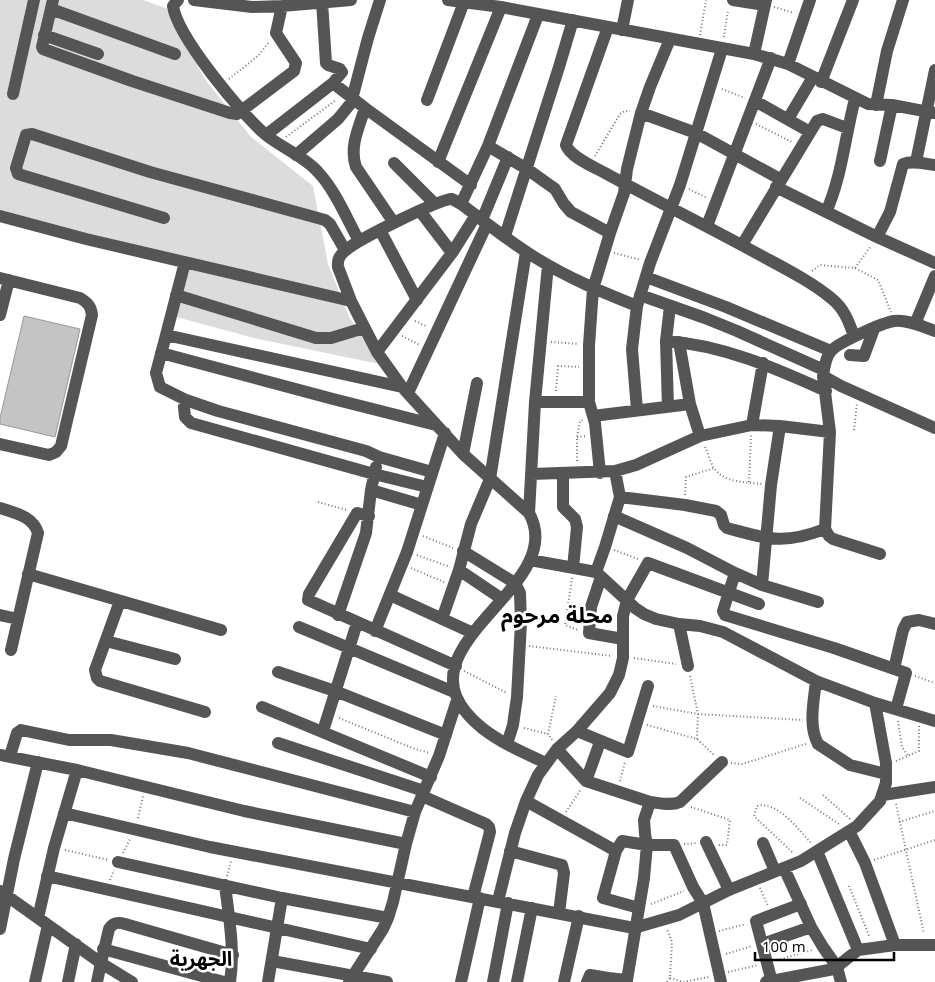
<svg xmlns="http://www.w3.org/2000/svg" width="935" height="982" viewBox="0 0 935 982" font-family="'Open Sans','Noto Sans Arabic',sans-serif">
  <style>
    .green { fill: #dcdcdc }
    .building { fill: #c4c4c4; stroke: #999 }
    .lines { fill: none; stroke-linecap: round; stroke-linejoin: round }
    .path { stroke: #777; stroke-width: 2; stroke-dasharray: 1 2.5; stroke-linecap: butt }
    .minor { stroke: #555; stroke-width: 12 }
    .labels { text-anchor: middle; stroke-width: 5; stroke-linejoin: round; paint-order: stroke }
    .quarter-label { font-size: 20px; font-weight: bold; fill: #000; stroke: #fff }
    .district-label { font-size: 22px; font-weight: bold; fill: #000; stroke: #fff }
  </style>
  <rect width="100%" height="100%" fill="#fff"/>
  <path class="green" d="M0,0H143L168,9L204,78L251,137L313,186L328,264L349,317L384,365L254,338L169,315L183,262L0,213Z"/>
  <path class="building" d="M24,316L80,329L55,437L0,424V418Z"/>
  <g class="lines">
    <path class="path" d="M774,7L794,13
      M700,35L706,0
      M724,37L728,10
      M229,79L258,56L269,42
      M722,89L745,98
      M756,124L792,142
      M286,137L336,100
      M595,156L620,114L625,111H630
      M689,189L707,198
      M614,253L641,260
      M855,268L871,246
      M812,271L820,265L855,268L878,280L891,312
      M415,321L426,326
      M402,336L420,345
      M551,342L579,344
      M556,391L558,366L579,367
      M854,430L857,403
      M577,437L587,436
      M705,447C708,453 710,462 714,468C724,483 746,482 762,484
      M577,461V437L580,421L583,420
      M749,482L751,435
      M685,495L686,477L714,468
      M318,502L347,510
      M423,536L453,548
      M614,550L638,559
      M417,555L450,567
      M411,568L444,582
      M572,578L565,625L578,630
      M529,646L612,656
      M634,658L676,664
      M464,671L507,693
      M690,676L698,714L697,739
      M915,676L935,683
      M653,706L698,714L803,720
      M339,718L415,749L430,753
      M898,721L902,747L908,756
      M647,725L697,739L714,755
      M524,728L548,734
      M552,740L548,734L556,696
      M896,761L919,751V726
      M731,763L742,764L806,744
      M620,781L625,762
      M823,795L850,819
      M800,798L839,824
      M896,804L924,934
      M691,807L730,820L727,845H718
      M566,812L581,789
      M138,818L143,796
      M899,822L935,811
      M684,844L697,843
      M65,850L109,860
      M792,852L754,816L757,806C777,800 799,830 811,843
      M123,853L130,839
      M874,860L935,840
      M227,876L231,861
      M110,880L114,870
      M849,886L870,938
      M760,888L768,906
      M651,904L684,891
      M719,931L746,924
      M726,954L752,946
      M777,960L813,950
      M728,972L758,965
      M670,978L683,982L709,977
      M667,982L670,978L672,942L667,929"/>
    <path class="minor" d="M53,0L42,47L43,49L132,81L230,113L237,114L294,71L296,63L276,33L282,6
      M178,0L173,6C177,36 242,115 266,135C282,148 304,156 318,172C335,190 347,219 359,241
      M194,0L252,7L282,6L351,0
      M448,0L501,7L754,54L788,64L868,104L892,105L935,113
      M733,0L765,5
      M51,9L175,54
      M608,27L566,145C570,157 594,167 605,173C656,201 709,227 760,255C784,268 810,281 831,298C844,308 849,322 854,336
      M622,30L628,0
      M44,35L98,54
      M754,54L766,0
      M788,64L810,0
      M821,82L853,0
      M333,83L365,108L471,185
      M13,94L34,0
      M427,100L464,2
      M755,101L810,132
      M876,105L887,51L903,0
      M365,108C359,127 349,147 356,167L394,223
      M641,113L696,133L780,179
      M788,119L813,77
      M266,135L333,83L342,72L340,69L328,65L326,63L322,2
      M488,146L538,15
      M296,155L338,119L351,103L368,38L380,0
      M880,161L892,105
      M438,162L501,7
      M916,162L935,70
      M394,163L435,204
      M776,187L877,237L935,263
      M461,204L488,146L527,169L555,189L564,204L571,212L610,233
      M420,211L452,253
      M826,212C842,177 845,136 855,99
      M0,216L86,239L351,301
      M164,218L18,174L16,168L26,135L32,134L150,172L325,220L330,224L345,250
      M482,220L508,157
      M707,226L771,58
      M380,230L417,300
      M505,236L559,67L573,20
      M877,237L890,212L903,164C913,160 925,164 935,165
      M742,245L817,121L823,119L847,128
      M646,277L726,307L831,351
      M0,278L80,298C88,303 91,306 92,315L61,446L56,452L49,455L0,444
      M176,295L316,338H331L364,328
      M640,295L705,318L737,331L824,370
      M0,315L9,280
      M915,324L935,276
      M166,335L185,262
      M666,341C723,345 775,368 826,391
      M679,342L690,404L700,436
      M377,352L452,253L476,215
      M161,353L333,399L436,425
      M850,355L864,356L874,329
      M823,376L841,386L935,428
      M402,387L166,335L156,373L160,387L186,400L218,411L366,451L379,457L432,472
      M408,393L487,224
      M186,400L184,407L185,417L191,423L374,474L427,487
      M535,402H589
      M668,407L666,341L670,306
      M637,410L632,349L637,306L650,263L680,185L722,49
      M593,416L690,404
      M752,425L763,363
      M463,454L477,383
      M600,473L595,423L589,402V345L593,289L610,233L624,193L627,169L641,113L650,87L670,39
      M532,474L615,471L636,465L700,436L752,425L780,426L830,432
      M563,474V507L575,519L577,527L573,568
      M371,490L422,505
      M620,497L685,505L716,511L721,515L724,525L727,528C768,539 783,545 825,529
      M0,508C15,513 33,516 38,533L11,650
      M529,513L535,402L548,265
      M369,516L357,513L309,594L308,600L456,666
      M614,516L687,548L735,573L762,585L818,602
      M463,551L515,583L520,593L521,623L517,697L513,725L507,744
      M880,554L833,539L829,536L825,529L830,432L823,376C824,369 826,356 831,351C839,342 882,323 894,321C907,319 923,327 935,331
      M530,560L596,572L635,608L644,614L656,619L679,624L700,626L723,632L816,681L875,703L935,721
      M459,570L502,599
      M596,572L605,547L620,497L615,471
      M735,573L723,611L725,615L834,648L906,673L896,709
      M28,574L221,630
      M601,577L591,607L589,633L623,639
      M762,585L771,485L780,426
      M390,595L473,633
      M120,601L95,670L97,678L100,681L205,712
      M0,615L18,619
      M338,615L366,533L371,490L376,467
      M442,619L459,570L471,524L490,479L526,252
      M679,624L688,666
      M299,627L454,692
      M375,631L407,552L445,433
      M106,641L175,659
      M894,669L903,630L907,622L919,620L935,624
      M278,672L335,691L446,735
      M816,681C814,700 808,726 818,744L850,765L886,774
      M262,707L431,777
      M323,731L357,623
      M577,731L628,752L648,686
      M278,743L424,791
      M557,749L586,781L650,802C660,803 671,806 680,802L722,762
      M0,755L77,770L244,811L406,844
      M10,756L17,733L21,730L69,740H111L188,753L415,812
      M546,763C524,753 501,743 482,728C383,648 572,590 529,513L463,454L402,387L377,352L351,301L338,267C337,259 340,255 346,250C357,240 439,199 452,199L461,204C485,222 510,242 536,258C568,278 602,292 637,306
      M586,781L600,742
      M883,795L935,787
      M422,796L486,824L489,827L490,832L473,897
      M526,801L616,851L603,898L639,908
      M64,813L210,847L634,928L679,915L729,890L801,861L857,826L880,801L886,783V763L875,703
      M849,831L865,863L895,945
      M706,842L729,890
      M763,843L775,871
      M510,851L562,865L564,873L559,913
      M616,851L622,841L647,845H674L693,887L703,903L721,982
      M817,851L858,950
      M118,862L282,898L388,918
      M784,868L811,927L823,947L837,967L841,982
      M47,876L371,949
      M225,885C229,918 235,950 230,982
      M0,891L38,918L54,848L77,770
      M498,901L515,833L526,801L538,775L557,749L577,731L610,693L619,675L623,658V616L627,600L648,563L759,604
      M38,918L101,963L97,982
      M0,929L14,859L38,762
      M762,944L811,927
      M103,949L224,982
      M272,961L387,982
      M35,982L48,925
      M68,982L76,944
      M132,982L101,963L109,929C113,922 118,922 125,924L233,955
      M268,982L282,898
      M349,982L383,929L388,918L393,902L406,844L415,812L439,756L457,700
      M461,982L480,898
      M493,982L508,903
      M517,982L532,908
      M564,982L579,916
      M587,982L590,975L608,978
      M608,982V978L627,980L644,878L647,845L645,834L644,820L650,802
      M766,982L834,969L858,950L895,945H935
      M772,982L756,921L801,904"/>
  </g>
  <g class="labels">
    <g class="quarter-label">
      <text x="201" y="966">الجهرية</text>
    </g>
    <g class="district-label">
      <text x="557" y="623">محلة مرحوم</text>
    </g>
  </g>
  <path d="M755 952v8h139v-8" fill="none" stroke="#000000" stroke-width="2.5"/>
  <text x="762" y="952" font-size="15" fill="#000000" stroke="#ffffff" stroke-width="4" paint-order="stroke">100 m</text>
</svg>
